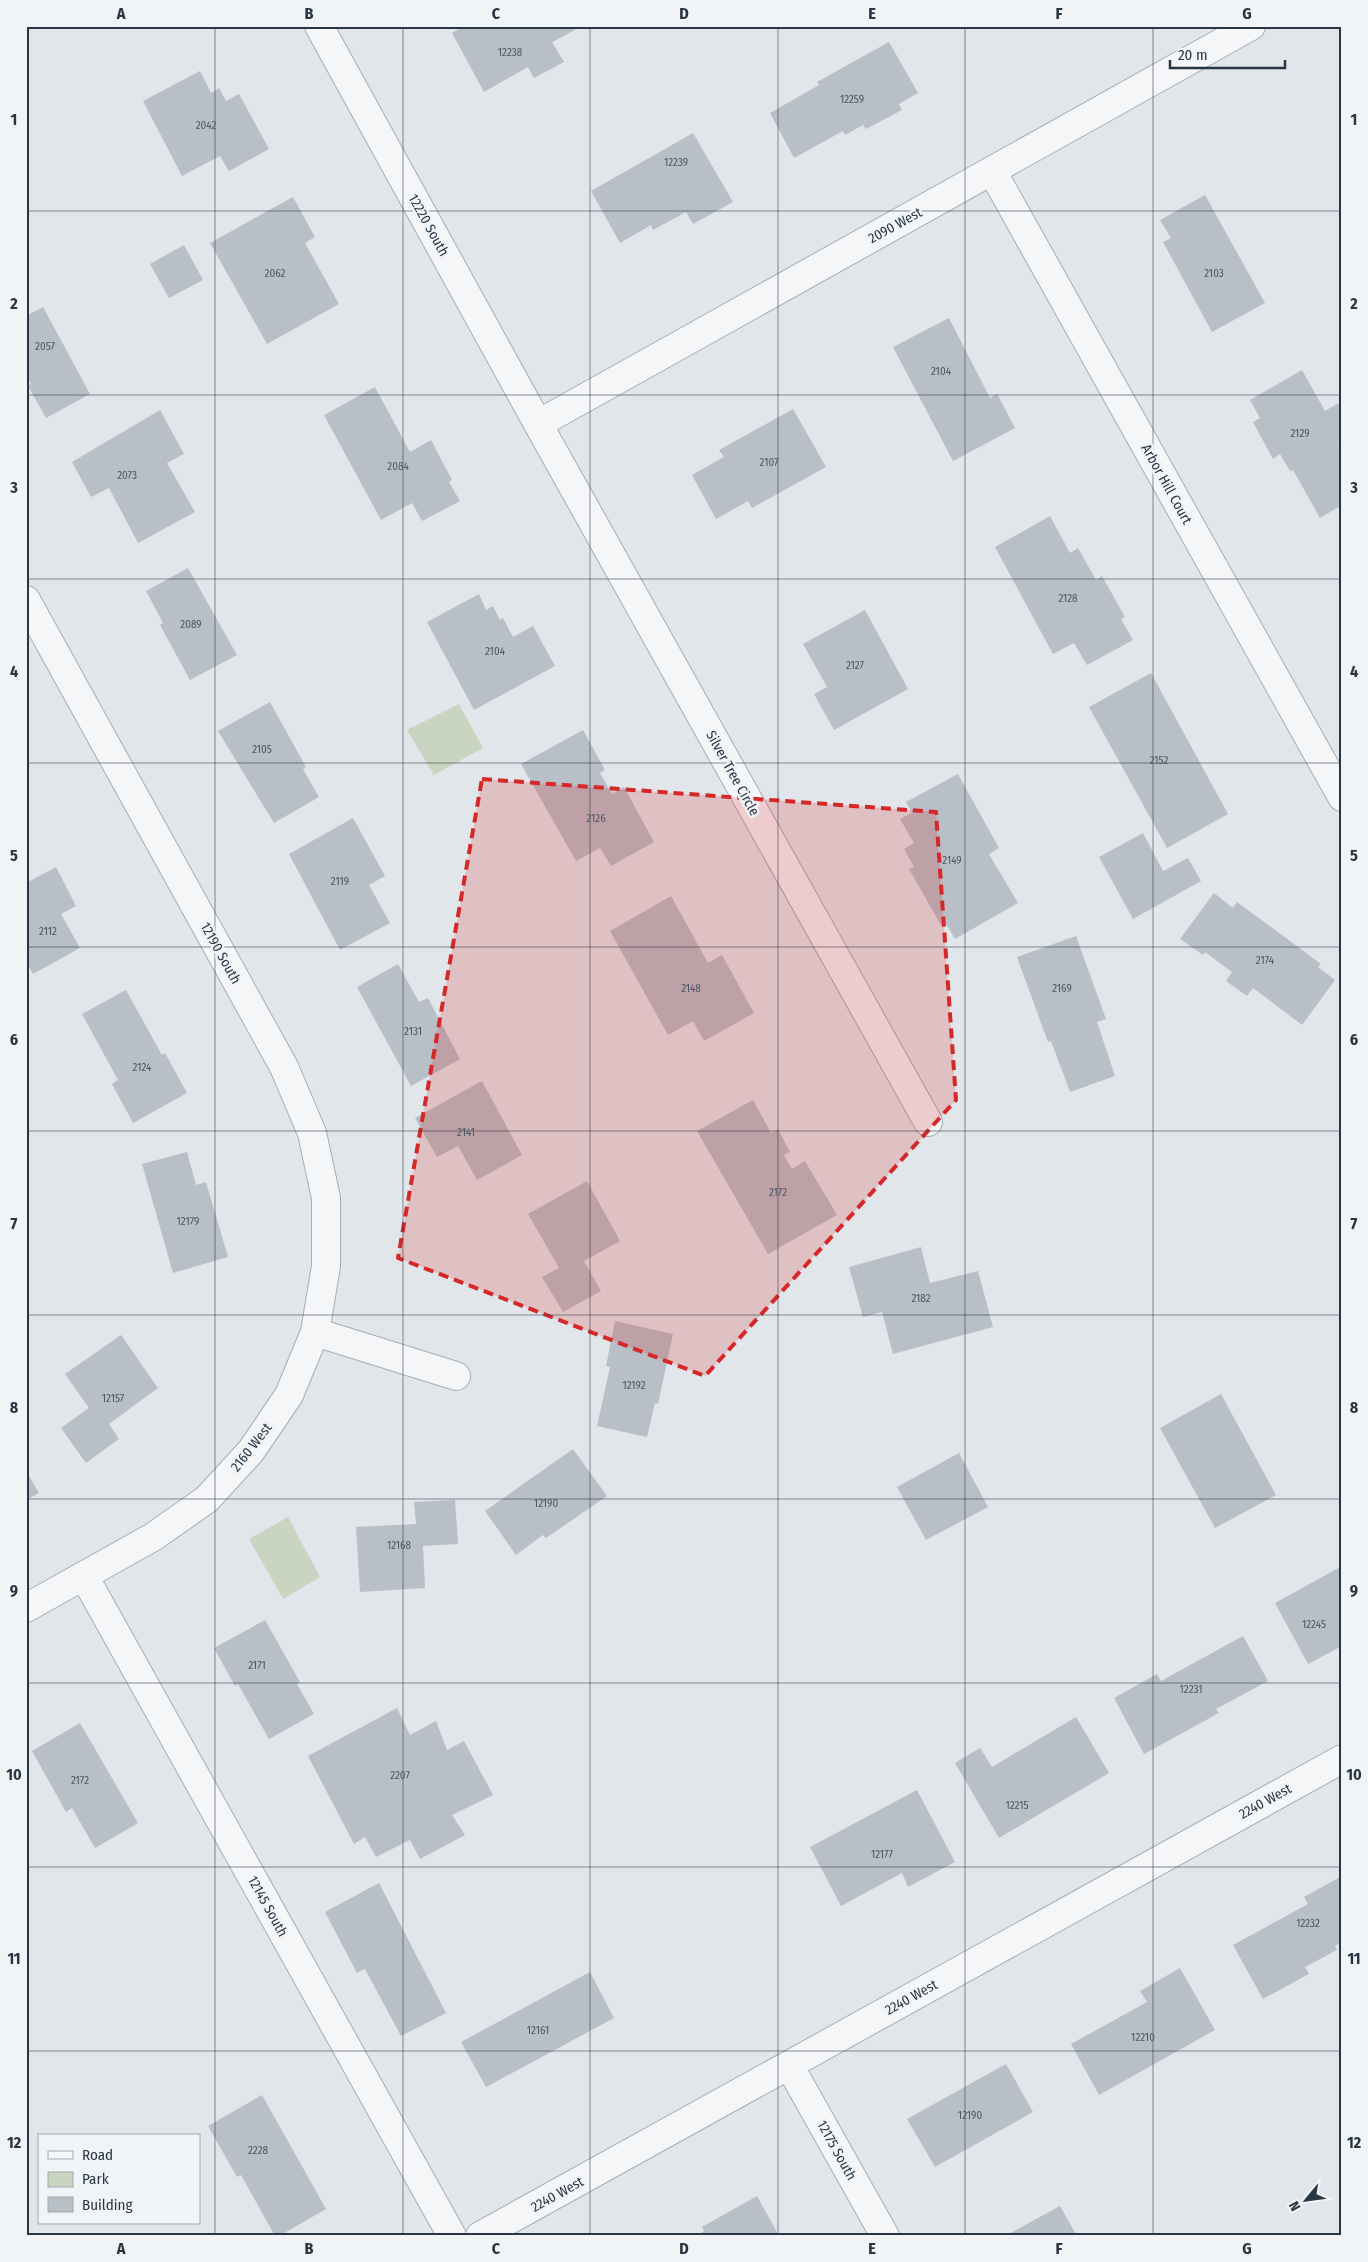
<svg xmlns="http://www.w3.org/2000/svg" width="1368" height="2262" viewBox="0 0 1368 2262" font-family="'Fira Sans Condensed',sans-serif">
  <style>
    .green { fill: #c9d4c1 }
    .building { fill: #b8bfc7 }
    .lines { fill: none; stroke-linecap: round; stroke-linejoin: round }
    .minor-casing { stroke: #a6adb4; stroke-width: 30 }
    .minor { stroke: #f4f6f8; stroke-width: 28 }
    .marked { fill: #d62828; fill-opacity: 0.2; stroke: #d62828; stroke-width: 4; stroke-dasharray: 10 6; stroke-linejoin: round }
    .grid { fill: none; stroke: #283542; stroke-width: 1; stroke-opacity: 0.55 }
    .labels { text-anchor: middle; stroke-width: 5; stroke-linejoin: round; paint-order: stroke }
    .number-label { font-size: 11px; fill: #4c5863 }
    .street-label { font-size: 14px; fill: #283542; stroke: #f0f4f7 }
    .neatline { fill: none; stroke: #283542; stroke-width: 2 }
    .grid-label { font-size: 16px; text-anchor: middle; font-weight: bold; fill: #283542 }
  </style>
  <rect width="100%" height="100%" fill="#e1e6ea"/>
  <path class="green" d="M459,704L483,748L434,775L407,730Z
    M288,1517L320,1577L283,1599L249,1539Z"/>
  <path class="building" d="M464,26H573L575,30L552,42L564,62L534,78L528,67L484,92L452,33Z
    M889,42L918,93L899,104L902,110L866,129L863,125L845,135L843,131L794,158L770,113L819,85L817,82Z
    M200,71L211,93L219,88L226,101L239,94L269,149L229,171L220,156L182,176L143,101Z
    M693,133L733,202L693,224L686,212L653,230L651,225L620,243L591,191Z
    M1205,195L1265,303L1212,332L1163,242L1171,238L1160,220Z
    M293,197L315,237L305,243L339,304L267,344L210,243Z
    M184,245L203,280L169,298L150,264Z
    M43,307L90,394L46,418L28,386L31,384L26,376V316Z
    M949,318L990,398L997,394L1015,428L953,461L893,347Z
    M1302,370L1325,411L1342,401V444L1338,446L1342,453V505L1320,518L1293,470L1290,471L1280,454L1273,459L1253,422L1260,418L1250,400Z
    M375,387L410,452L431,440L452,480L449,482L460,501L422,521L412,503L381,520L324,415Z
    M793,409L826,467L752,508L748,501L716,519L692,475L724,457L719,450Z
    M160,410L184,454L167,463L195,512L138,543L109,488L91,497L72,462Z
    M1050,516L1070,553L1078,548L1096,580L1102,576L1125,617L1121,619L1133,640L1087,665L1074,643L1053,654L995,547Z
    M188,568L237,655L190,680L160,625L163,623L146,591Z
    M479,594L486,610L493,606L500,620L503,618L513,637L533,626L555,666L474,710L427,622Z
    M865,610L908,689L834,730L814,694L827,687L803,644Z
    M1151,673L1228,814L1167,848L1089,707Z
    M270,702L306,767L303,769L319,797L274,823L218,731Z
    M583,730L605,770L600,773L612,794L624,787L654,842L611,866L600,848L576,861L521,764Z
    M958,774L999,848L989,854L1018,903L955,939L945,922L941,925L909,869L914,867L904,849L914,843L900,819L912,813L906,802Z
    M353,818L385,876L369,885L390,923L340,950L289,854Z
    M1143,833L1163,871L1188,858L1201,881L1133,919L1099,857Z
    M56,867L76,906L61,914L80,948L33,974L26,961V883Z
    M1214,893L1233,908L1237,902L1321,964L1318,967L1335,980L1302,1025L1253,988L1247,996L1226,981L1232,972L1205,952L1203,955L1180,939Z
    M671,896L708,963L722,955L754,1013L704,1041L693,1021L668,1035L610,931Z
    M1076,936L1106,1019L1097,1022L1115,1076L1070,1092L1051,1041L1048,1042L1017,957Z
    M398,964L419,1002L428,998L460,1059L411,1086L357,987Z
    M126,990L162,1055L165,1053L187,1093L133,1123L112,1084L118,1080L82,1014Z
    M482,1081L522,1155L477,1180L458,1146L437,1157L415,1118Z
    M753,1100L771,1133L778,1129L790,1152L784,1155L792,1169L805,1161L837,1215L768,1254L697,1131Z
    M187,1152L196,1185L206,1182L228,1257L173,1273L142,1164Z
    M587,1181L620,1241L584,1261L601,1291L563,1312L542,1277L559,1268L528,1214Z
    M921,1247L930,1283L978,1271L993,1327L893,1354L882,1312L863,1317L849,1267Z
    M615,1321L673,1334L658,1404L655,1403L647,1437L597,1426L610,1367L606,1366Z
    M121,1335L158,1388L109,1424L119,1439L86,1463L61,1428L89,1408L65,1374Z
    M1221,1394L1276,1495L1215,1528L1160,1428Z
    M573,1449L607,1496L546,1538L543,1535L516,1555L485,1511Z
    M959,1453L988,1507L926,1540L897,1487Z
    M26,1471L39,1493L26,1500Z
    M455,1500L458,1544L423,1546L425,1588L360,1592L356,1527L416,1524L414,1502Z
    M1342,1566V1646L1308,1664L1275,1603Z
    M265,1620L300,1682L297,1684L314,1714L269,1739L238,1684L235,1686L214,1648Z
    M1243,1636L1268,1681L1216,1709L1219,1713L1144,1754L1114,1698L1157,1674L1161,1681Z
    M397,1708L410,1735L436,1721L447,1750L464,1741L493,1795L452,1815L465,1835L420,1859L410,1840L376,1857L365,1837L354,1844L308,1756Z
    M1076,1717L1109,1773L999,1838L955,1763L980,1748L992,1767Z
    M80,1723L138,1823L95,1848L72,1808L66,1812L32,1751Z
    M917,1790L955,1862L908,1887L902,1873L841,1906L810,1847Z
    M1340,1877L1342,1942L1335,1946L1337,1950L1305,1967L1309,1974L1263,1999L1233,1945L1308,1904L1304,1897Z
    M379,1883L446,2013L401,2036L365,1969L357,1973L325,1912Z
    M1180,1968L1215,2030L1099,2095L1071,2044L1147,2002L1140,1991Z
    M590,1972L614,2018L486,2087L461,2042Z
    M1006,2064L1033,2112L935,2167L907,2119Z
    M262,2095L326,2209L279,2236H275L241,2175L237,2177L208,2126Z
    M757,2196L779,2236H696L704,2231L702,2227Z
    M1060,2206L1077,2236H1005Z"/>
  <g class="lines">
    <defs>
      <path id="minor" d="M319,26L538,424L928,1122
        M992,171L1342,797
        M538,424L1251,26
        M26,600L284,1067L312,1133L326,1198V1266L315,1332L289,1395L251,1451L207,1499L153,1537L26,1608
        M315,1332L456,1376
        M84,1576L452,2236
        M789,2065L885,2236
        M480,2236L1342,1759"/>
    </defs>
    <use href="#minor" class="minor-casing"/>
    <use href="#minor" class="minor"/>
  </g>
  <path class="marked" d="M482,779L936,812L956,1100L705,1376L398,1258Z"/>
  <path class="grid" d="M215,26V2236M403,26V2236M590,26V2236M778,26V2236M965,26V2236M1153,26V2236M26,211H1342M26,395H1342M26,579H1342M26,763H1342M26,947H1342M26,1131H1342M26,1315H1342M26,1499H1342M26,1683H1342M26,1867H1342M26,2051H1342"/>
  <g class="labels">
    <g class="number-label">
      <text x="510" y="56">12238</text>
      <text x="852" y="103">12259</text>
      <text x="206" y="129">2042</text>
      <text x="676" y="166">12239</text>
      <text x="275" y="277">2062</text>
      <text x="1214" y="277">2103</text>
      <text x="45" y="350">2057</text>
      <text x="941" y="375">2104</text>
      <text x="1300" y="437">2129</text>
      <text x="769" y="466">2107</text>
      <text x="398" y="470">2084</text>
      <text x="127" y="479">2073</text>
      <text x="1068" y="602">2128</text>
      <text x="191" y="628">2089</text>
      <text x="495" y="655">2104</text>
      <text x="855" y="669">2127</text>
      <text x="262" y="753">2105</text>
      <text x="1159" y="764">2152</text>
      <text x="596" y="822">2126</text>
      <text x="952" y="864">2149</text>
      <text x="340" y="885">2119</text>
      <text x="48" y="935">2112</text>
      <text x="1265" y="964">2174</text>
      <text x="691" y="992">2148</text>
      <text x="1062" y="992">2169</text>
      <text x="413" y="1035">2131</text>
      <text x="142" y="1071">2124</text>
      <text x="466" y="1136">2141</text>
      <text x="778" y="1196">2172</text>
      <text x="188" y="1225">12179</text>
      <text x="921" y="1302">2182</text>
      <text x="634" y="1389">12192</text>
      <text x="113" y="1402">12157</text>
      <text x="546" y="1507">12190</text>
      <text x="399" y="1549">12168</text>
      <text x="1314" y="1628">12245</text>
      <text x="257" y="1669">2171</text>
      <text x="1191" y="1693">12231</text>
      <text x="400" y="1779">2207</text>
      <text x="80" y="1784">2172</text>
      <text x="1017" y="1809">12215</text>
      <text x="882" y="1858">12177</text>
      <text x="1308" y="1927">12232</text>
      <text x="538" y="2034">12161</text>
      <text x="1143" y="2041">12210</text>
      <text x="970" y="2119">12190</text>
      <text x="258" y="2154">2228</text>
    </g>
    <g class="street-label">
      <text transform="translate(429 225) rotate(61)" y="5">12220 South</text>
      <text transform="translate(895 225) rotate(-29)" y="5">2090 West</text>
      <text transform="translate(1167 484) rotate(61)" y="5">Arbor Hill Court</text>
      <text transform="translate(733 773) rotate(61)" y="5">Silver Tree Circle</text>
      <text transform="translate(221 953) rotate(61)" y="5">12190 South</text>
      <text transform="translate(251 1447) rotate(-52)" y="5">2160 West</text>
      <text transform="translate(1265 1801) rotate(-29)" y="5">2240 West</text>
      <text transform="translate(268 1906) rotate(61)" y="5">12145 South</text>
      <text transform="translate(911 1997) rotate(-29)" y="5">2240 West</text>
      <text transform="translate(837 2150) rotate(61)" y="5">12175 South</text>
      <text transform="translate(557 2194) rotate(-29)" y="5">2240 West</text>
    </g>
  </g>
  <rect width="1368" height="2262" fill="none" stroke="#f0f4f7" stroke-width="55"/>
  <rect x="38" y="2134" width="162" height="90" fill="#f0f4f7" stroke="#a0a8af"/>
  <rect x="48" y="2151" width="25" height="8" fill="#f4f6f8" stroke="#a0a8af"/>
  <text x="82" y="2160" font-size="15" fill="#283542">Road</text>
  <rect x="48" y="2172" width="25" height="15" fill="#c9d4c1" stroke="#a0a8af"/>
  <text x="82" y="2184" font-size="15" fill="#283542">Park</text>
  <rect x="48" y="2197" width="25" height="15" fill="#b8bfc7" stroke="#a0a8af"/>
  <text x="82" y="2210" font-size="15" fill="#283542">Building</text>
  <g transform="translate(1306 2200) rotate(241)" stroke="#f0f4f7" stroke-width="4" paint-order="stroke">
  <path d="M0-4L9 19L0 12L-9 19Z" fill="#283542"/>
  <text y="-8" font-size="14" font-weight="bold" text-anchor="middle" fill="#283542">N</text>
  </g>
  <path d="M1170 60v8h115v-8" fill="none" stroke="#283542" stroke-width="2.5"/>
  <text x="1178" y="60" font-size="15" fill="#283542" stroke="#f0f4f7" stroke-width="4" paint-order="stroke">20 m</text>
  <rect x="28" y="28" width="1312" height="2206" class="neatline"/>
  <g class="grid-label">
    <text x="121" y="19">A</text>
    <text x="309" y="19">B</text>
    <text x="496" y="19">C</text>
    <text x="684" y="19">D</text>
    <text x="872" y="19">E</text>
    <text x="1059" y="19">F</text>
    <text x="1247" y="19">G</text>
    <text x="14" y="125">1</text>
    <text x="1354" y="125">1</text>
    <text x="14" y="309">2</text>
    <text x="1354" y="309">2</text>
    <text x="14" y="493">3</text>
    <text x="1354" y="493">3</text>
    <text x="14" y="677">4</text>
    <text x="1354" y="677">4</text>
    <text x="14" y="861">5</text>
    <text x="1354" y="861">5</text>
    <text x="14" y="1045">6</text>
    <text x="1354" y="1045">6</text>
    <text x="14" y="1229">7</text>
    <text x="1354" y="1229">7</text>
    <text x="14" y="1413">8</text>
    <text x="1354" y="1413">8</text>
    <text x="14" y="1596">9</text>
    <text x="1354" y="1596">9</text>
    <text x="14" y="1780">10</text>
    <text x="1354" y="1780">10</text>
    <text x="14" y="1964">11</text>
    <text x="1354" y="1964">11</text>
    <text x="14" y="2148">12</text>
    <text x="1354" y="2148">12</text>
    <text x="121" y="2254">A</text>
    <text x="309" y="2254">B</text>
    <text x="496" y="2254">C</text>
    <text x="684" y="2254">D</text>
    <text x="872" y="2254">E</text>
    <text x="1059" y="2254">F</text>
    <text x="1247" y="2254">G</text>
  </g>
</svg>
